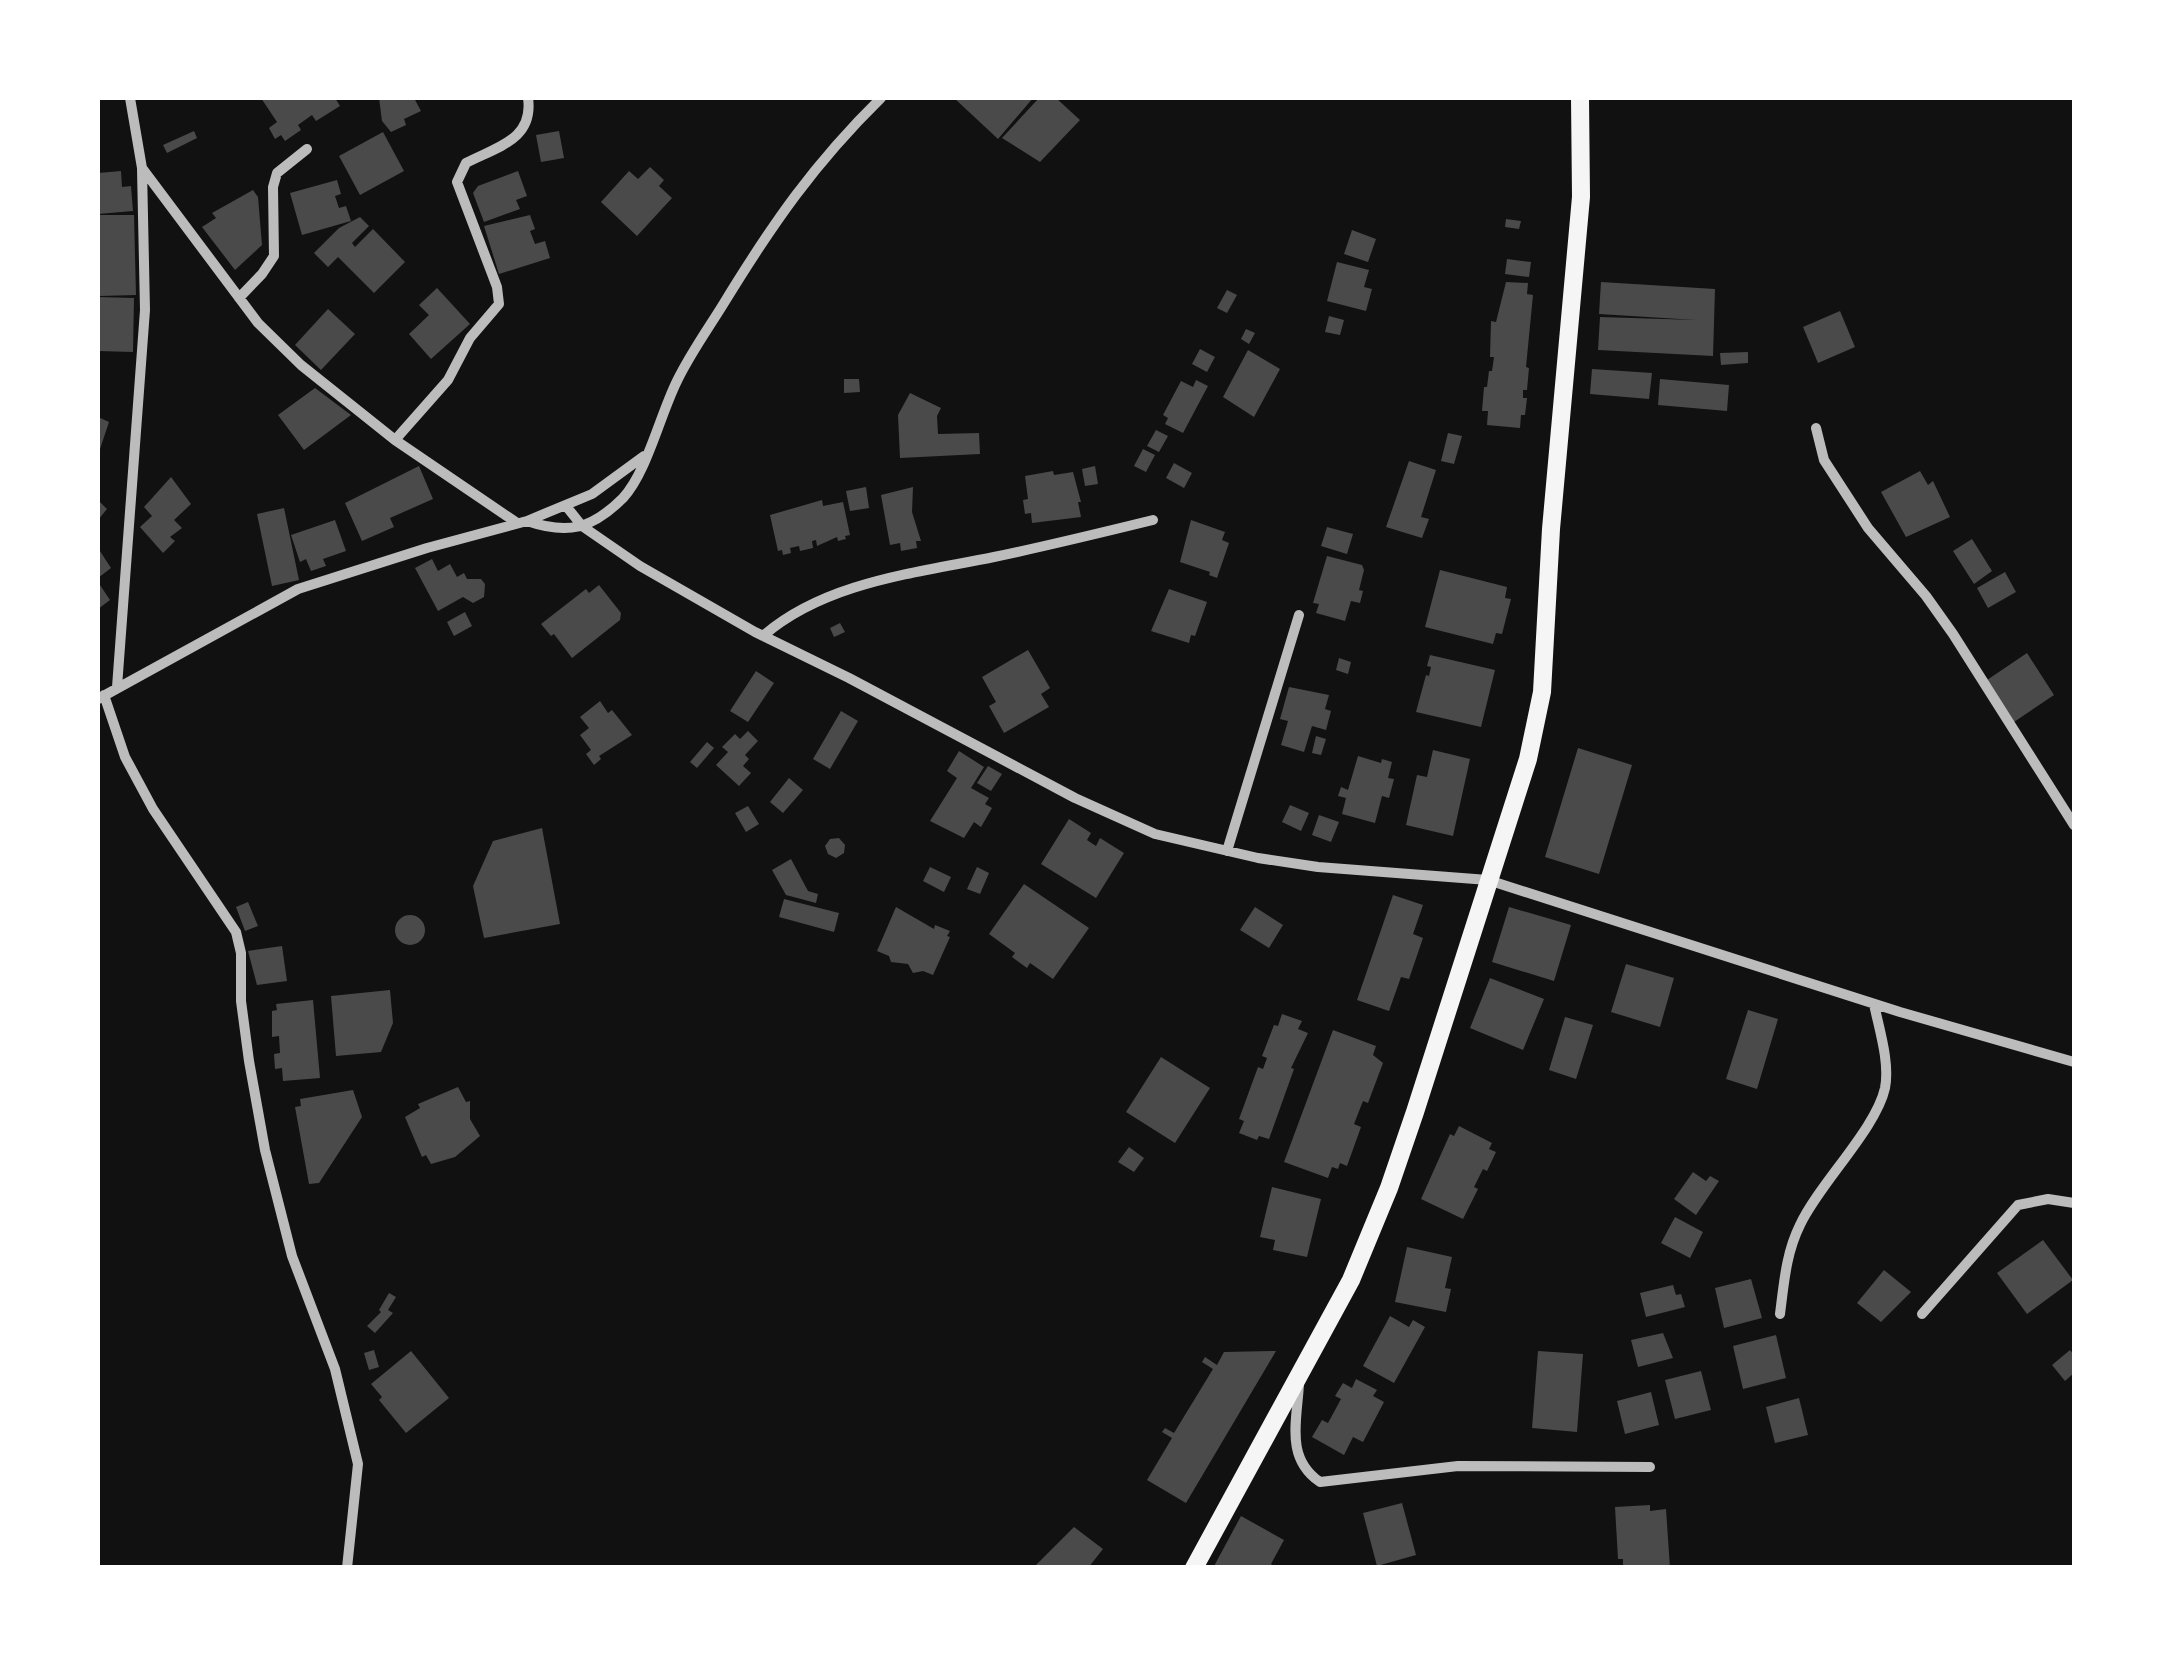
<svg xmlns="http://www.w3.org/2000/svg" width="2172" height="1665" viewBox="0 0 2172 1665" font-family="'Golos Text',sans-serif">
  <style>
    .building { fill: #4a4a4a }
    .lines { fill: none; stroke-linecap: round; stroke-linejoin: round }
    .minor { stroke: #bcbcbc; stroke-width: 10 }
    .secondary { stroke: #f5f5f5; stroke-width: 18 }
  </style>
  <rect width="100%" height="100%" fill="#111"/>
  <path class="building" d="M261,98H335L340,106L316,121L312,115L298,125L301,130L285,141L281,135L275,139L269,128L277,122Z
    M379,98H414L421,111L404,119L406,125L391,132L382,121Z
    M954,98H1033L998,139Z
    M1039,98H1056L1080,120L1040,162L1002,138Z
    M194,131L197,138L167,153L163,145Z
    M559,131L564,158L541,162L536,135Z
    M383,132L404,171L360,195L339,156Z
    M650,167L664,180L659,186L672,198L637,236L601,202L629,171L638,179Z
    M121,171L122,187L131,186L133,211L98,214V173Z
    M518,171L527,196L516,200L520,209L484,222L473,193L478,186Z
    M337,180L341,194L335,196L339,208L346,206L351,221L302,235L290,193Z
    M253,190L258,197L262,245L235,270L202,227L216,218L212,213Z
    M98,215H134L136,295L100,296Z
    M530,215L535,229L530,231L535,244L545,241L550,258L499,274L484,226Z
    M360,217L369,226L352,243L355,247L373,229L405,262L374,293L338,257L328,267L314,253L339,228Z
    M1506,219L1521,221L1519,229L1505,227Z
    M1352,230L1376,239L1368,262L1344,254Z
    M1507,259L1531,262L1529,277L1505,274Z
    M1337,262L1369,270L1364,287L1372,289L1366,311L1327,301Z
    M1506,282L1528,283L1527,294L1533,295L1526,367L1529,368L1527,390H1523V398H1527L1525,415H1521L1520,428L1487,425L1488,411H1482L1484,387H1487L1489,371H1492L1494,357H1490L1491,321L1496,322Z
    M1601,282L1715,289L1713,356L1598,350L1600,317L1696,320L1599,314Z
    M437,288L470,324L431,359L409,334L429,315L419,305Z
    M1227,290L1237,295L1227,313L1217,308Z
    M98,297L134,298L133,352L98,351Z
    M328,309L355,334L321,370L295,345Z
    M1840,311L1855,347L1818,363L1803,327Z
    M1329,316L1344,320L1340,335L1325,332Z
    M1246,329L1255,333L1249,344L1241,339Z
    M1200,349L1215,357L1207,372L1192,364Z
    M1248,350L1280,369L1254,417L1223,397Z
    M1748,352V363L1721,365L1720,353Z
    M1592,369L1652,373L1649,399L1590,394Z
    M844,379H859L860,392L844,393Z
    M1660,379L1729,385L1727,411L1658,405Z
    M1196,380L1208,386L1183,433L1165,424L1168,418L1163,415L1181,381L1193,387Z
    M315,388L351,415L304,450L278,415Z
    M910,393L941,408L937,416L938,434L979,433L980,454L900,458L898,415Z
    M98,417L109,422L98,455Z
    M1156,430L1168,436L1159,452L1147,446Z
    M1448,433L1462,436L1454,464L1441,461Z
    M1143,449L1155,455L1146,472L1134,466Z
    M1409,461L1436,470L1421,517L1429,519L1422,538L1386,527Z
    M1174,463L1192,473L1184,488L1166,478Z
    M419,466L433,499L390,518L394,527L362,541L345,503Z
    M1095,466L1098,484L1085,486L1082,469Z
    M1053,471L1054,475L1073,472L1081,502H1078L1081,517L1032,523L1031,513L1025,514L1023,500L1028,499L1025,476Z
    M1920,471L1928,485L1933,481L1950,517L1906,537L1881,492Z
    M171,477L191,504L174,520L182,528L170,537L175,541L163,553L140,527L152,516L144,507Z
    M866,487L869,508L850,511L846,491Z
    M913,487L912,512L921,541H916L917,548L901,551L900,543L890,545L881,495Z
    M98,500L107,509L98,520Z
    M822,500L823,506L843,502L850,535L845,536L846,539L838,541L837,537L817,546L816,540L812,541L813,548L800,551L799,546L790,548L791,553L783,555L782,550L778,551L770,515Z
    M284,508L299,580L272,586L257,514Z
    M335,520L346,551L323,559L326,566L311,571L306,559L300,562L291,535Z
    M1191,520L1225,532L1222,540L1229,543L1217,578L1209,575L1210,572L1180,562Z
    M1327,527L1353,534L1347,554L1321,546Z
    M1972,539L1992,571L1974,584L1953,551Z
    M98,548L111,568L98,578Z
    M1327,556L1362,565L1364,570L1359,590L1363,591L1360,603L1351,601L1345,621L1316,613L1319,604L1313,603Z
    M432,559L438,571L450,564L457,577L464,573L467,579H481L485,584L484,597L473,603L463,597L438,611L415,568Z
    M1440,570L1507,587L1505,598L1511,599L1502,634L1496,633L1493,644L1425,627Z
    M2005,572L2016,592L1988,608L1977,588Z
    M98,582L110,600L98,609Z
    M599,585L621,613L620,620L572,658L554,634L551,636L541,624L586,589L589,593Z
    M1169,589L1207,602L1195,636L1191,635L1189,643L1151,631Z
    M465,612L472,626L454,636L447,622Z
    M840,623L845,632L834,637L830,628Z
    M1028,650L1050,688L1041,694L1049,707L1004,733L989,706L996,702L982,677Z
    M2027,653L2054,695L2014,722L1987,680Z
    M1430,655L1495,670L1481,727L1416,712L1426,675L1429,676L1431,667L1427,666Z
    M1339,658L1351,662L1348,674L1336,670Z
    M756,671L774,683L748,722L730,711Z
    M1289,687L1329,695L1325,709L1331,711L1326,730L1312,726L1304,752L1281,745L1288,721L1280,719Z
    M600,701L608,713L612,710L632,735L599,756L601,759L594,765L586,754L591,750L580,735L589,728L580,717Z
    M841,711L858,721L830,769L813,759Z
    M748,731L758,741L745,755L749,759L743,766L751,773L739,786L716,765L728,752L722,747L735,734L740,739Z
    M1316,736L1326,739L1321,755L1312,753Z
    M707,742L714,748L697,768L690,762Z
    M1578,748L1632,765L1599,874L1545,857Z
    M1433,750L1470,759L1453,836L1406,825L1417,775L1427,777Z
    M959,751L984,767L971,788L989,798L985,804L992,808L981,827L974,822L964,838L930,821L957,778L947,771Z
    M1358,756L1381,763L1382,759L1392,762L1388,778L1394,779L1389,798L1382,796L1375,823L1342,814L1346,798L1338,796L1341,787L1348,790Z
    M988,766L1002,774L991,791L977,783Z
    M789,778L803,790L783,813L770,802Z
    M1290,805L1309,813L1301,831L1282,822Z
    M748,806L759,824L746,832L735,813Z
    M1319,815L1339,822L1331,842L1312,835Z
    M1069,819L1091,833L1087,840L1096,846L1100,838L1124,853L1096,898L1041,864Z
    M542,828L560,924L484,938L473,886L493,841Z
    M839,838L845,845L844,853L836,858L828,854L825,846L830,839Z
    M791,859L808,891L818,894L816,903L786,895L772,870Z
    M930,867L951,877L944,892L923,881Z
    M977,867L989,873L980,894L967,889Z
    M1024,884L1089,928L1053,979L1030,963L1027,968L1012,957L1015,953L989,934Z
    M1393,895L1423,905L1413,934L1423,938L1409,979L1401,977L1389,1011L1357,1000Z
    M784,899L839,913L834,932L779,917Z
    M248,902L258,926L245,931L236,907Z
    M896,907L934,929L935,925L950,931L947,936L950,937L933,975L923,971L913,973L908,964L891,962L889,956L877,951Z
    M1255,907L1283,925L1269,948L1240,930Z
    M1509,907L1571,925L1554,981L1492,962Z
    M395 930a15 15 0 1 1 30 0a15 15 0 1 1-30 0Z
    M282,946L287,981L257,985L248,951Z
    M1626,964L1674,978L1660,1027L1611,1012Z
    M1490,978L1544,999L1523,1050L1470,1028Z
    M390,990L393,1023L381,1052L336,1056L331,996Z
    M313,1000L320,1078L283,1081L282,1068L275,1069L274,1054L280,1053L279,1036L272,1037V1011L277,1010L276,1004Z
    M1748,1010L1778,1019L1757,1089L1726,1079Z
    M1282,1014L1302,1021L1298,1029L1308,1033L1291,1068L1294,1069L1269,1139L1259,1136L1257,1140L1239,1133L1244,1121L1239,1119L1258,1067L1263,1069L1267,1058L1262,1056L1274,1025L1278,1026Z
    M1565,1017L1593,1025L1576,1079L1549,1070Z
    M1333,1030L1376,1046L1373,1055L1383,1063L1368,1103L1363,1101L1354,1124L1361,1127L1347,1166L1340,1163L1338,1169L1332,1167L1328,1178L1284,1162Z
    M1161,1057L1210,1088L1175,1143L1126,1112Z
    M458,1087L466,1102L470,1101V1119L480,1136L455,1157L431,1164L426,1155L422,1157L405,1117L420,1108L418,1104Z
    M353,1090L362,1117L319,1183L309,1184L295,1107L301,1106L300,1099Z
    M1459,1126L1492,1143L1489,1149L1496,1152L1487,1171L1483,1169L1474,1187L1478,1189L1463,1219L1421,1199L1450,1134L1454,1136Z
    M1129,1147L1144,1158L1134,1172L1118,1162Z
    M1693,1172L1706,1181L1710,1176L1719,1181L1696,1215L1674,1199Z
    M1272,1187L1321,1199L1307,1257L1273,1250L1275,1240L1260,1237Z
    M1675,1217L1703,1232L1690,1258L1661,1243Z
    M2043,1240L2073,1280L2027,1314L1997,1273Z
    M1407,1247L1452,1257L1445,1288L1451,1289L1446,1312L1395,1302Z
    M1884,1270L1911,1292L1881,1322L1857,1303Z
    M1751,1279L1762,1318L1724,1328L1715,1288Z
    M1673,1285L1676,1295L1681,1294L1685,1307L1646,1317L1640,1293Z
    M389,1293L396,1297L388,1310L393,1313L375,1333L367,1326L381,1312L379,1310Z
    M1390,1316L1409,1327L1413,1320L1425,1327L1394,1383L1363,1366Z
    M1663,1333L1673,1358L1638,1367L1631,1340Z
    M1776,1335L1786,1378L1743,1389L1733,1346Z
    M374,1350L379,1367L369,1370L364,1353Z
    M2070,1350L2074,1355V1373L2065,1381L2052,1365Z
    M411,1351L449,1398L406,1433L379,1400L382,1397L371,1384Z
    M1276,1351L1186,1503L1147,1480L1172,1438L1162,1432L1165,1428L1174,1433L1213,1369L1202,1362L1205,1357L1217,1365L1224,1352Z
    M1538,1351L1583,1354L1577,1432L1532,1428Z
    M1701,1371L1711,1410L1675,1419L1665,1380Z
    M1356,1379L1377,1390L1373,1396L1384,1402L1363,1442L1353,1437L1344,1455L1312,1437L1322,1420L1328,1423L1341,1399L1335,1396L1343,1383L1352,1388Z
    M1651,1392L1659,1425L1625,1434L1617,1401Z
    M1799,1398L1808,1435L1775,1443L1766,1407Z
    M1402,1503L1416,1555L1377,1566L1363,1513Z
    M1650,1505V1511L1666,1509L1670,1568H1623V1559H1618L1615,1507Z
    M1241,1516L1284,1540L1271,1564L1276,1568H1213Z
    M1074,1527L1103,1549L1088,1568H1033Z"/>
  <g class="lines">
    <path class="minor" d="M130,98L142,168L258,323L301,365L395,440L517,523
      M239,298L262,274L274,256L273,187L277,173L307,149
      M1816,428L1824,460L1868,528L1926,596L1953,634L2074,825
      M395,440L448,380L470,338L499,304L497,287L457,182L466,163C496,147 534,140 528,98
      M566,506L582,526L640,566L755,632L849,678L1075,798L1155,834L1258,858L1318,867L1488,880L1900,1012L2074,1062
      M527,521C568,535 592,529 623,498C647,472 660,415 677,381C690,354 708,329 724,303C773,223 814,164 881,98
      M763,636C825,582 916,573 994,557C1047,546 1100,533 1153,520
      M117,687L145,310L142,169
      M104,695L125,757L153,809L236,932L241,953V1001L249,1061L265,1150L292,1256L335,1369L358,1464L347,1568
      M98,699L298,589L427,548L527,521L592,494L644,456
      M1227,851L1299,615
      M1780,1314C1784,1283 1786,1253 1800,1225C1819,1184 1876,1129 1885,1088C1890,1062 1879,1029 1874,1004
      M1922,1314L2018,1205L2048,1199L2074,1203
      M1299,1384C1297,1421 1285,1458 1320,1482L1458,1466L1650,1467"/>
    <path class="secondary" d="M1194,1568L1351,1280L1389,1188L1415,1112L1528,759L1542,692L1551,529L1581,197L1580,98"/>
  </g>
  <rect width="2172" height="1665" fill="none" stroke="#ffffff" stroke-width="200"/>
</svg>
